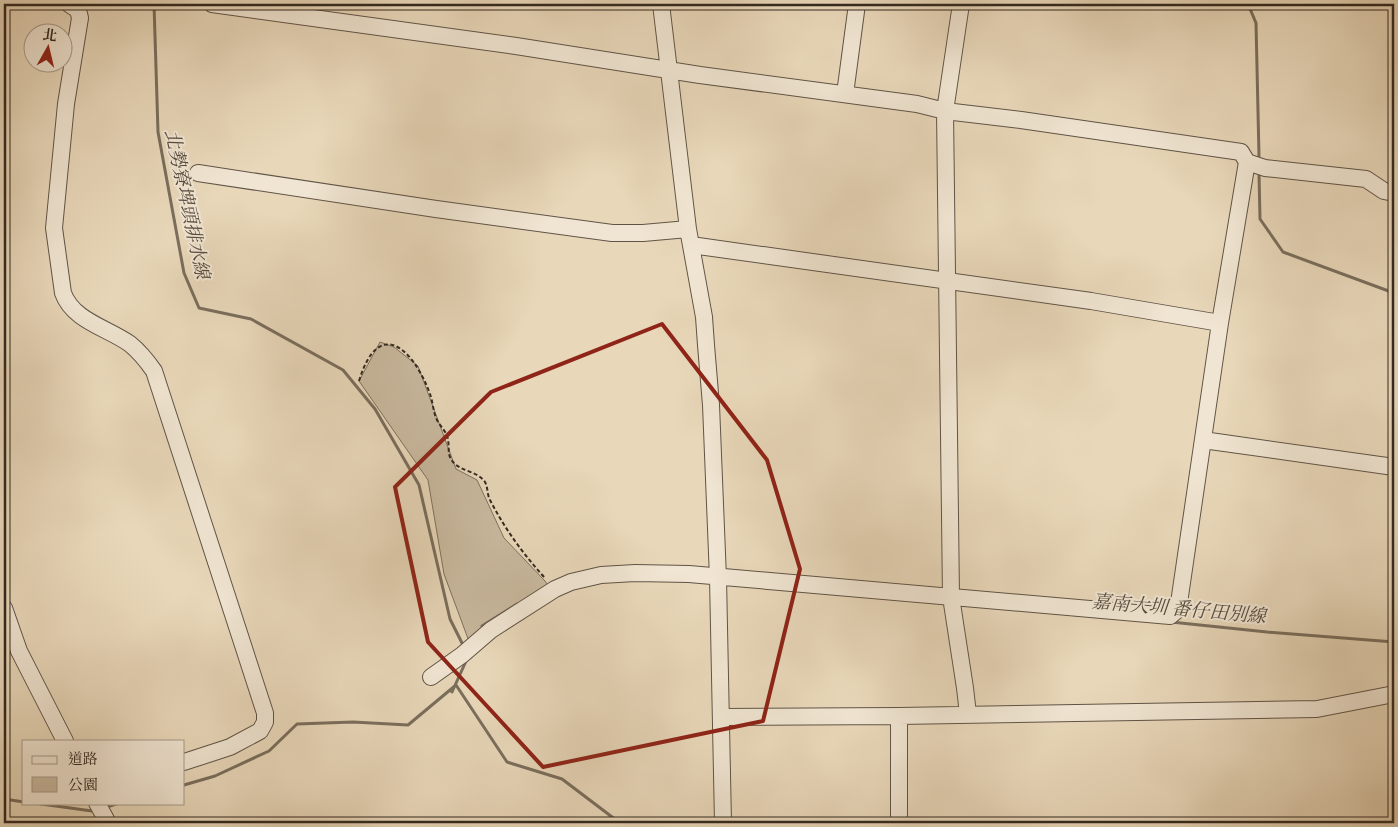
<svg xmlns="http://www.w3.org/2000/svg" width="1398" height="827" viewBox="0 0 1398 827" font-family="'Libre Bodoni','Noto Serif TC',serif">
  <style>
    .green { fill: #c9b99f; stroke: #7e7160 }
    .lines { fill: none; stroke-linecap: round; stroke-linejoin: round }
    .stream { stroke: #7a6e5d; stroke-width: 3 }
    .minor-casing { stroke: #605447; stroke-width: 18 }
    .path { stroke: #332921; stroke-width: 2; stroke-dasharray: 4 2.5; stroke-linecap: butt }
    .minor { stroke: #f0e5d2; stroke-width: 16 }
    .marked { fill: none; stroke: #8f2418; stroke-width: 4; stroke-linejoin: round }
    .labels { text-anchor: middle; stroke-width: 4; stroke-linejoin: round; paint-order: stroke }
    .water-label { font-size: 19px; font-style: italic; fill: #574c3f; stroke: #f0e5d2 }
  </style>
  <rect width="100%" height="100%" fill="#e8d7b9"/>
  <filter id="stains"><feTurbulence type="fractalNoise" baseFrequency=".004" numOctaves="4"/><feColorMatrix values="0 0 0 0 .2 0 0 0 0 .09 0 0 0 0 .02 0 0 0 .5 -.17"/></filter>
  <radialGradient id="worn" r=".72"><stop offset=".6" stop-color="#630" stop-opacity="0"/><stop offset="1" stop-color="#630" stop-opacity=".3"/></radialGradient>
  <path class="green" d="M380,342L394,347L418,366L456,469L477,480L504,538L545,581L549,587L470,644L444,574L428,480L359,381Z"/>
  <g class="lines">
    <path class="stream" d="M154,4L158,132L184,273L199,308L251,319L343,370L375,409L419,485L450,619L462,643
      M1248,4L1256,23L1259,156
      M1259,173L1260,219L1283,252L1394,293
      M1171,622L1267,632L1394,642
      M482,626L517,604
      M456,685L507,762L562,779L620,823
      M452,692L467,659
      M184,785L215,776L269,751L297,724L353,722L408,725L456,685
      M4,799L24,802
      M34,803L92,811
      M110,806L119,803"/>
    <defs>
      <path id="minor" d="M69,4L78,10L80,18L66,104L54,228L63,293C73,321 108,328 130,344C140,352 147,361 154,371L265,713V722L260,731L230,747L184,762
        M212,4L516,46L700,75L917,104L945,111L1021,120L1241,152L1247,162L1265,168L1366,179L1384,191L1394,193
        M661,4L688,229L704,317L706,345L711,405L718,578L723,823
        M961,4L945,111L951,597L965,688L968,714
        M845,94L857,4
        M198,173L436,209L612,233H643L688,229
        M691,245L1091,301L1220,323
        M1203,440L1394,467
        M4,608L19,651L65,741
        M431,677L462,655L491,630L555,589L571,582L601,575L635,573L689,574L1170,616L1176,611L1179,603L1220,323L1247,162
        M721,717L899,716L1317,709L1394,694
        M97,803L108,823
        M899,815V716"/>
    </defs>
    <use href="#minor" class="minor-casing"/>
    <path class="path" d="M359,381C379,315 414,350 430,394C433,402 433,412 437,420C440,426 445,430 447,436C450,443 447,453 451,459C458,472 477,470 485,482C488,487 487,495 490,500C505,529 523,554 545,578"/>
    <use href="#minor" class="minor"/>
  </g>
  <path class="marked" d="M662,324L767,460L800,569L763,721L543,767L428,642L395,487L491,392Z"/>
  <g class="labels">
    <g class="water-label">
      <text transform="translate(188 204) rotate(78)" y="7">北勢寮埤頭排水線</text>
      <text transform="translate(1179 608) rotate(5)" y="7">嘉南大圳 番仔田別線</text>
    </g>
  </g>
  <rect width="1398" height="827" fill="none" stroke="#e8d7b9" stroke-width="20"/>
  <rect x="5" y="5" width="1388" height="817" fill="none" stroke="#332921" stroke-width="2.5"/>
  <rect x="10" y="10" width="1378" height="807" fill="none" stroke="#332921"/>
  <rect x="22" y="740" width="162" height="65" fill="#f0e5d2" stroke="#a49a8b"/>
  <rect x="32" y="756" width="25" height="8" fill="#f0e5d2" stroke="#a49a8b"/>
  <text x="68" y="764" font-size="15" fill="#332921">道路</text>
  <rect x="32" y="777" width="25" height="15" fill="#c9b99f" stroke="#a49a8b"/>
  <text x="68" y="790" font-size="15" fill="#332921">公園</text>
  <g transform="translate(48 48) rotate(8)"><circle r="24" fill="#f0e5d2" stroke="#a49a8b"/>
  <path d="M0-4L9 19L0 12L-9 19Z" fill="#8f2418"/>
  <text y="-8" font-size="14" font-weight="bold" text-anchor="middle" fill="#332921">北</text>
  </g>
  <rect width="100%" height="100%" filter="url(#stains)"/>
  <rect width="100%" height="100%" fill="url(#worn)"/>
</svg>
